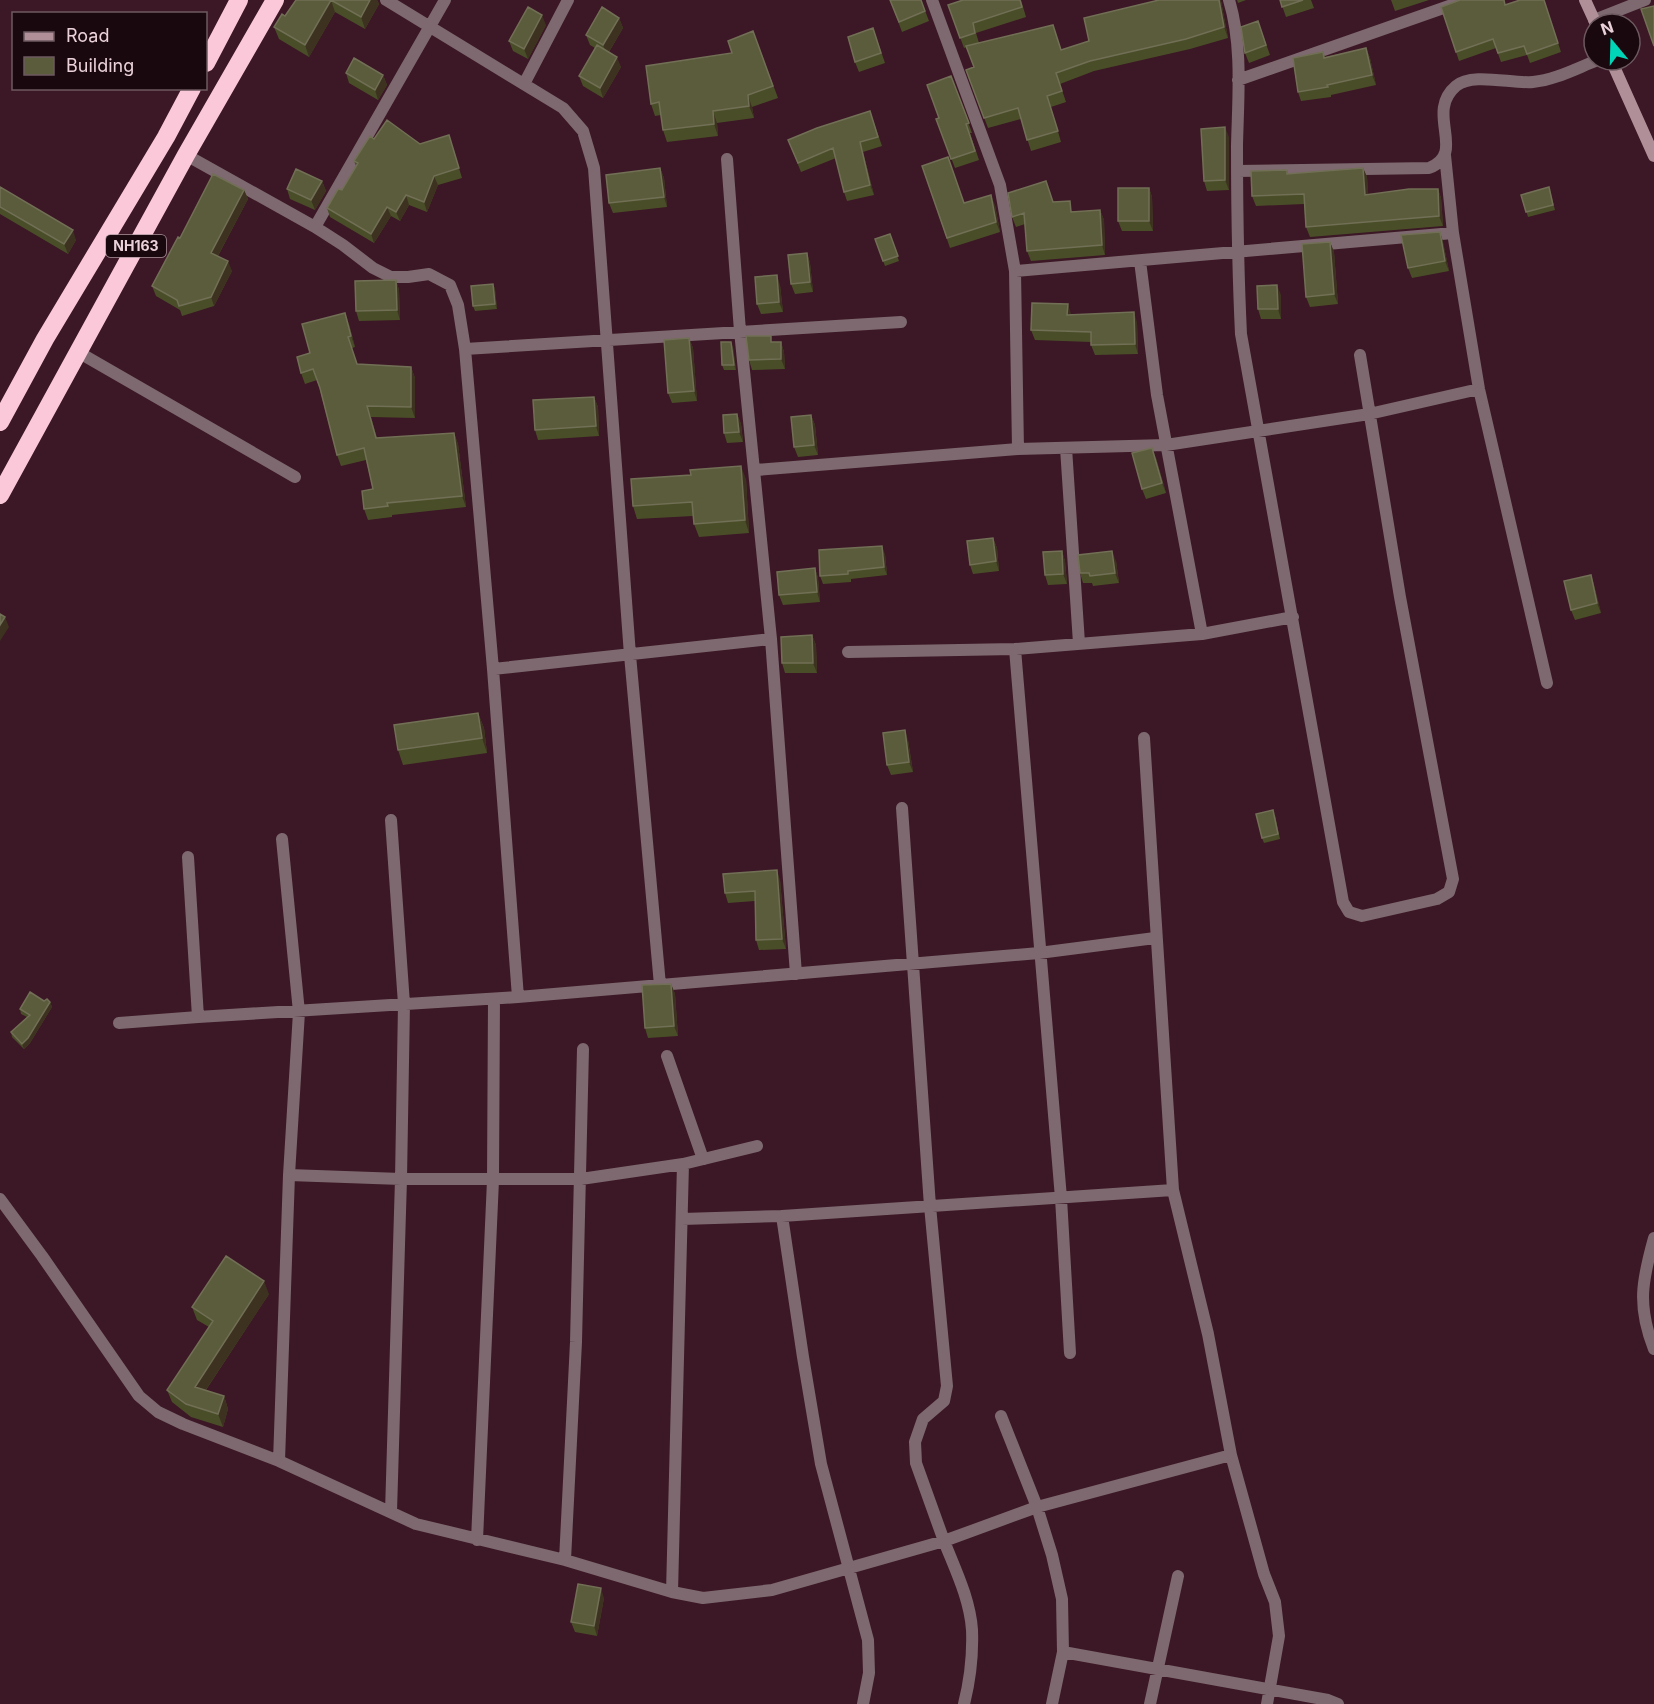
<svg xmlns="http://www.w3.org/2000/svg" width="1654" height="1704" viewBox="0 0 1654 1704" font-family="Inter,sans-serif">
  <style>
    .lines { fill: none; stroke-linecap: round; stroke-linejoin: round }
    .lane { stroke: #7d696f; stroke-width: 12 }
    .street { stroke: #7d696f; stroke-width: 12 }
    .secondary { stroke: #b08f99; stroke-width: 12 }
    .highway { stroke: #fac8d8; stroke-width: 18 }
    .wall { fill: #494e29 }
    .shaded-wall { fill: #3d3220 }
    .building { fill: #5b5c3c; stroke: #716f55; stroke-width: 1.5 }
    .labels { text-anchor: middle; stroke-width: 5; stroke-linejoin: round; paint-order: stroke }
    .shield { fill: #19080e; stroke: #ac959d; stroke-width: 1.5 }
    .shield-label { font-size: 14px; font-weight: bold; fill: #ebd2da }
  </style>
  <rect width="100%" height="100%" fill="#3c1725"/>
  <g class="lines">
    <path class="lane" d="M667,1056L703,1159
      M1654,1238C1642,1281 1637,1306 1654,1349
      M1001,1416L1037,1507"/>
    <path class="street" d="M386,0L563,108L583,131L594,168L630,655L660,985
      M932,0L1000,185L1015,271L1018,449
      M1229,0C1243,46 1238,98 1237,146C1237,209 1238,271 1241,334L1343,902L1349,912L1362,916L1437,899L1449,892L1453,879L1400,597L1360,355
      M1594,20L1645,0
      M1238,80L1466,0
      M524,84L568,0
      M186,155L315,227L343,245L373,268L391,277H408L429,274L450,285L458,305L465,349L493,669L518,997
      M1445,155L1453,233L1479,389L1547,683
      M727,159L740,331L771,639L796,974
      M1237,171L1429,168C1468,153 1424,113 1456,86C1472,72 1512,84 1533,82C1555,80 1577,68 1598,60
      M315,227L445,0
      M1140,261L1157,395L1202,634
      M1015,271L1453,233
      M465,349L901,322
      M78,352L295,477
      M1066,448L1079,643
      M756,470L1018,449L1166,445L1369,414L1479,389
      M1015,649L1061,1198L1070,1353
      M848,652L1015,649L1202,634L1293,617
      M493,669L771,639
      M1144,738L1173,1190L1208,1334L1231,1455L1264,1574L1275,1602L1279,1636L1267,1704
      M902,808L930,1206L947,1386L944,1401L923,1419L915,1442L916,1463L944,1541L1037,1507L1231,1455
      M188,857L198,1017
      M119,1023L198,1017L518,997L1039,953L1155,938
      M289,1175L401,1179H581L683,1164L757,1146
      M0,1199L42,1256L139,1396L158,1412L183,1424L279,1461L416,1524L565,1560L672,1592L703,1598L772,1590L944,1541C955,1569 970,1599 972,1630C973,1655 970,1680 964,1704
      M782,1216L803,1357L821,1464L868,1640L869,1673L863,1704
      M682,1219L782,1216L1173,1190
      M279,1461L289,1175L299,1012L282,839
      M1037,1507L1052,1555L1062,1599L1063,1652L1052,1704
      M391,1512L401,1179L404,1004L391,820
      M477,1540L493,1180L494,999
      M565,1560L576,1342L583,1049
      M672,1592L683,1164
      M1063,1652L1328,1700L1338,1704
      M1150,1704L1178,1576"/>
    <path class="secondary" d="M1585,0L1596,24
      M1611,60L1654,156"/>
    <path class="highway" d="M206,63L239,0
      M0,422L45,339L166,137L192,88
      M0,495L186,155L275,0"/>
  </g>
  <path class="wall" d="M296,0H377L379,4L365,29L335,12L309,57L279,39L274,27L285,16Z
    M890,0H921L929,21L902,32Z
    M963,0H1021L1026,17L976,33L979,43L1062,50L1089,41L1159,0H1221V1L1228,38L1190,49L1094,71L1060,84L1066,102L1051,107L1061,142L1031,151L1021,119L988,128L966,70L974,67L967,47L964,48L948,5Z
    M1237,0H1246L1238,3Z
    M1280,0H1311L1314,8L1286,17Z
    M1391,0H1429L1395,11Z
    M1544,0L1561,52L1530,63L1527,55L1501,62L1496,48L1459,61L1441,7L1505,5Z
    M619,18L623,28L609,52L621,67L603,98L583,86L579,76L595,48L590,45L586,35Z
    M1258,21L1270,55L1249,63L1245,53Z
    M546,25L528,59L513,51L509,41Z
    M873,28L885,63L859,72L855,62Z
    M753,31L778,98L752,107L754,118L717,123L718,136L667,142L663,130L661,115L655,116L651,104L732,53Z
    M1366,48L1370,58L1376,85L1331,95V97L1301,101L1298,92L1323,52L1325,57Z
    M346,73L383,75L387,85L378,100L349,83Z
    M951,76L972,133H970L979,160L955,168L936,119L939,118Z
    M870,111L882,146L863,152L874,195L847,201L844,192L836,158L801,172L788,140Z
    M449,135L462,178L438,185L427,212L409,205L400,221L391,216L374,243L330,217L327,208L342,190L356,166L354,161L374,139L420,144Z
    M1229,137V190L1207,191L1204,181Z
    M922,166L965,203L995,205L1000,232L950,248Z
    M660,168L664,178L667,207L613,213L609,203Z
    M1363,168L1367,177L1368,194L1438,189L1441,198L1443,226L1310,237L1306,227L1304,204L1256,206L1252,196L1287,170L1288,174Z
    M322,181L326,191L315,210L290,199L287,189Z
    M0,187L76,240L68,254L0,214Z
    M1549,187L1555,210L1528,217L1521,195Z
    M1149,188L1152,197L1153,231H1122L1118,221Z
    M244,190L248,199L218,256L232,271L214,306L182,316L180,310L156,296L152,286L180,238Z
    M1054,202L1074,212L1100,210L1104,220L1105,255L1031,261L1027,251L1025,224L1016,227L1012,217Z
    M1440,232L1443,242L1449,271L1412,278L1408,268Z
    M890,234L899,261L885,266L875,239Z
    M1330,242L1334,252L1338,304L1310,307L1306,297Z
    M807,253L810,263L813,292L795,294L791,284Z
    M396,280L399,290L400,320L359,321L356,311Z
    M493,284L495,289L497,309L475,311L473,306Z
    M780,285L783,312L761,314L757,304Z
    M1281,295V319H1261L1258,309Z
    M1071,314L1137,322L1138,354L1095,355L1091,345V342L1035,340L1031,330Z
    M349,324L355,347L352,348L357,364L411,367L415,378V418L371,417L377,438L454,433L458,444L466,507L392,515V517L368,520L364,509L373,489L366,460L341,466L337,455L320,390L317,380L305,384L301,373L310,353Z
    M689,338L693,348L697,401L672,403L668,393Z
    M781,342L784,352L785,369L752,370L749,360Z
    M733,347L736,370H724L722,365Z
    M594,397L598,407L599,436L538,440L535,430Z
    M737,414L741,424L743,442L727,443L724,433Z
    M811,415L815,425L818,455L798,457L794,447Z
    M1156,458L1166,493L1146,499L1142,489Z
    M746,479L749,533L699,537L694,524L693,516L637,519L633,506Z
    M993,538L997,548L999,571L973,574L970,565Z
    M1062,551L1065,561L1067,584L1048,585L1045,575Z
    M885,554L887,575L851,579V582L823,584L820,576Z
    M1116,561L1119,583L1093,586L1092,583H1083L1080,573Z
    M815,568L818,578L820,602L783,605L779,595Z
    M1591,575L1594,585L1601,613L1575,620L1571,610Z
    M812,635L816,645L817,673H785L782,663Z
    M478,713L484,728L487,753L403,765L398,750Z
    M908,740L913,772L891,775L887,765Z
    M1275,815L1280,839L1264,843L1262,838Z
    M780,880L786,949L759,950L756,940L755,901L728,903L725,893Z
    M671,984L675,994L678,1036L648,1038L645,1028Z
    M44,1001L50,1002L52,1007L30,1043L24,1049L12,1037L11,1032L27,1017L21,1014L20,1009Z
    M269,1294L206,1390L224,1396L228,1409L223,1427L191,1417L172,1402L167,1390L209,1327L197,1320L192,1307Z
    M604,1598L597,1636L575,1632L571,1622Z"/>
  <path class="shaded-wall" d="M331,0L335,12L309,57L305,45Z
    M370,0H377L379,4L365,29L361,17Z
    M1219,0H1221V1L1228,38L1224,27Z
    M542,15L546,25L528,59L524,49Z
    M619,18L623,28L607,55L603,45Z
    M1366,48L1370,58L1376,85L1372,75Z
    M617,57L621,67L603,98L600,88Z
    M383,75L387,85L378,100L375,90Z
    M748,95L752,107L754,118L749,106Z
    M713,111L717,123L718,136L714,124Z
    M1225,127L1229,137V190L1225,180Z
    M860,142L863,152L874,195L870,185Z
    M660,168L664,178L667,207L664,197Z
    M1363,168L1367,177L1369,204L1365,195Z
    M434,176L438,185L427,212L424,202Z
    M322,181L326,191L315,210L311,200Z
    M1149,188L1152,197L1153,231L1149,221Z
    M1438,189L1441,198L1443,226L1439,216Z
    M244,190L248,199L214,263L211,253Z
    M406,195L409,205L400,221L396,212Z
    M991,195L995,205L1000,232L996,222Z
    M387,207L391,216L374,243L371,234Z
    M1100,210L1104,220L1105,255L1102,245Z
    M73,230L76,240L68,254L64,244Z
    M1440,232L1443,242L1449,271L1445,261Z
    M1330,242L1334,252L1338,304L1334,294Z
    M807,253L810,263L813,292L810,282Z
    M228,261L232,271L214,306L211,297Z
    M777,275L780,285L783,312L779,302Z
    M396,280L399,290L400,320L397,310Z
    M493,284L495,289L497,309L495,304Z
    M1277,285L1281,295V319L1278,309Z
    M1068,304L1071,314L1067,315Z
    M1134,312L1137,322L1138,354L1135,344Z
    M345,313L349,324L355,347L351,336Z
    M689,338L693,348L697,401L694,391Z
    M731,342L733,347L736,370L734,365Z
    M781,342L784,352L785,369L781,359Z
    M411,367L415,378V418L411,407Z
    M594,397L598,407L599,436L596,426Z
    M367,406L371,417L380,450L376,438Z
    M737,414L741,424L743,442L739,432Z
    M811,415L815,425L818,455L814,445Z
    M454,433L458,444L466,507L462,496Z
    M1152,448L1156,458L1166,493L1162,483Z
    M741,466L746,479L749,533L745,520Z
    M993,538L997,548L999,571L996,561Z
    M882,546L885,554L887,575L884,567Z
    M1062,551L1065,561L1067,584L1063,574Z
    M1112,551L1116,561L1119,583L1115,573Z
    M815,568L818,578L820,602L817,592Z
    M1591,575L1594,585L1601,613L1597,603Z
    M5,617L9,627L0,641V625Z
    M812,635L816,645L817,673L813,663Z
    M478,713L484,728L487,753L482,738Z
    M905,730L908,740L913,772L909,762Z
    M777,870L780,880L786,949L782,939Z
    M671,984L675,994L678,1036L674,1026Z
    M50,1002L52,1007L30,1043L24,1049L22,1044Z
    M264,1281L269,1294L199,1400L195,1387Z
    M224,1396L228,1409L223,1427L218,1414Z
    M601,1588L604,1598L597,1636L594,1626Z"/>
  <path class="building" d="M296,0H370L361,17L331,0L305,45L274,27L282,14L285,16Z
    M890,0H921L925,11L899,22Z
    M963,0H1020L1022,7L973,23L975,33L960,38L948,5Z
    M1159,0H1219L1224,27L1186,39L1090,61L1056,73L1062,91L1047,96L1058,131L1027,140L1018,108L984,118L966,70L974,67L966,46L1053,25L1061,50L1089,41L1084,18Z
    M1280,0H1303L1282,7Z
    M1460,0H1504L1505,5L1520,0H1544L1558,43L1527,54L1524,46L1498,53L1493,39L1456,52L1441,7Z
    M1654,6V46L1641,9Z
    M528,7L542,15L524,49L509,41Z
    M602,7L619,18L603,45L586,35Z
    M1258,21L1266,45L1245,53L1241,27Z
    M873,28L881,53L855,62L848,37Z
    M753,31L773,86L748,95L749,106L713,111L714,124L663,130L659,102L651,104L646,66L732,53L728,41Z
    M597,45L617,57L600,88L579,76Z
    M1366,48L1372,75L1327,85L1328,87L1298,92L1293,58L1323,52L1324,58Z
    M354,58L383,75L375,90L346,73Z
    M951,76L969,123L966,124L975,151L951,159L936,119L939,118L927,85Z
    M870,111L878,137L860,142L870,185L844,192L833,148L798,163L788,140L817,128Z
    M387,120L420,144L449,135L459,168L434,176L424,202L406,195L396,212L387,207L371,234L327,208L338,189L342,190L358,163L354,161L370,136L374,139Z
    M1225,127V180L1204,181L1201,129Z
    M948,157L964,203L991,195L996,222L947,238L922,166Z
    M660,168L664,197L609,203L606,175Z
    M1363,168L1365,195L1409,189H1438L1439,216L1306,227L1304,194L1252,196L1251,171L1287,170V174Z
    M296,169L322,181L311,200L287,189Z
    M213,174L244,190L211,253L228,261L211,297L179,306L177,300L152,286L178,237L180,238Z
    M1046,181L1053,202L1070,201L1071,212L1100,210L1102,245L1027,251L1024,213L1012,217L1008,193Z
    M0,187L73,230L64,244L0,207Z
    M1549,187L1553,205L1526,212L1521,195Z
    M1118,188H1149V221H1118Z
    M1440,232L1445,261L1408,268L1401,235Z
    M890,234L898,256L883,261L875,239Z
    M1330,242L1334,294L1306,297L1302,244Z
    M807,253L810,282L791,284L788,255Z
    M777,275L779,302L757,304L755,277Z
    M396,280L397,310L356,311L355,281Z
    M493,284L495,304L473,306L471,286Z
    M1277,285L1278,309H1258L1257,286Z
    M1032,303L1068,304L1067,315L1134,312L1135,344L1091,345V332L1031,330Z
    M345,313L351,336L348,337L357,364L411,367V407L367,406L376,438L454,433L462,496L387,503L388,506L364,509L362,491L373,489L364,448L337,455L320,388L313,369L301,373L297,357L310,353L302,324Z
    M746,336H771V342H781V359L749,360Z
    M689,338L694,391L668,393L664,340Z
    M721,342H731L734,365H722Z
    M594,397L596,426L535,430L533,400Z
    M737,414L739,432L724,433L723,415Z
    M811,415L814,445L794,447L791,417Z
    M1152,448L1162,483L1142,489L1132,453Z
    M741,466L745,520L694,524L692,502L633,506L631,479L691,475L690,470Z
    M993,538L996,561L970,565L967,541Z
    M882,546L884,567L848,571V574L820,576L819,550Z
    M1062,551L1063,574L1045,575L1043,552Z
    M1112,551L1115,573L1090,576L1089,573H1080L1078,555Z
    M815,568L817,592L779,595L777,572Z
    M1591,575L1597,603L1571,610L1564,581Z
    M0,614L5,617L0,625Z
    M812,635L813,663H782L781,637Z
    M478,713L482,738L398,750L394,725Z
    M905,730L909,762L887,765L883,733Z
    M1273,810L1278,834L1262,838L1256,814Z
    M777,870L782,939L756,940L755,891L725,893L723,874Z
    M671,984L674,1026L645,1028L642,985Z
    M30,992L44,1001L47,999L50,1002L28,1038L22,1044L11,1032L30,1015L20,1009Z
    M226,1256L264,1281L195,1387L224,1396L218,1414L186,1404L167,1390L213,1321L192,1307Z
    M578,1584L601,1588L594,1626L571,1622Z"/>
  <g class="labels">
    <rect class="shield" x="106" y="235" width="60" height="22" rx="4.5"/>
    <g class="shield-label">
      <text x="136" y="251">NH163</text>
    </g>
  </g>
  <rect x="12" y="12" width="195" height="78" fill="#19080e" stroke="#6d5960" stroke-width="1.5"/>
  <rect x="24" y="32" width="30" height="9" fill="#b08f99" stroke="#6d5960" stroke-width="1.5"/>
  <text x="66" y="42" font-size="18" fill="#ebd2da">Road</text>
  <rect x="24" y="57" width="30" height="18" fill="#5b5c3c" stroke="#6d5960" stroke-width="1.5"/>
  <text x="66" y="72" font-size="18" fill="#ebd2da">Building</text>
  <g transform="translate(1612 42) rotate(341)"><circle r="28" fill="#19080e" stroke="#6d5960" stroke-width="1.5"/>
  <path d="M0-4.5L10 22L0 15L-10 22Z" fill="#00d5b7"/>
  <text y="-9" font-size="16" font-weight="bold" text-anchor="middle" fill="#ebd2da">N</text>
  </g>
</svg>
